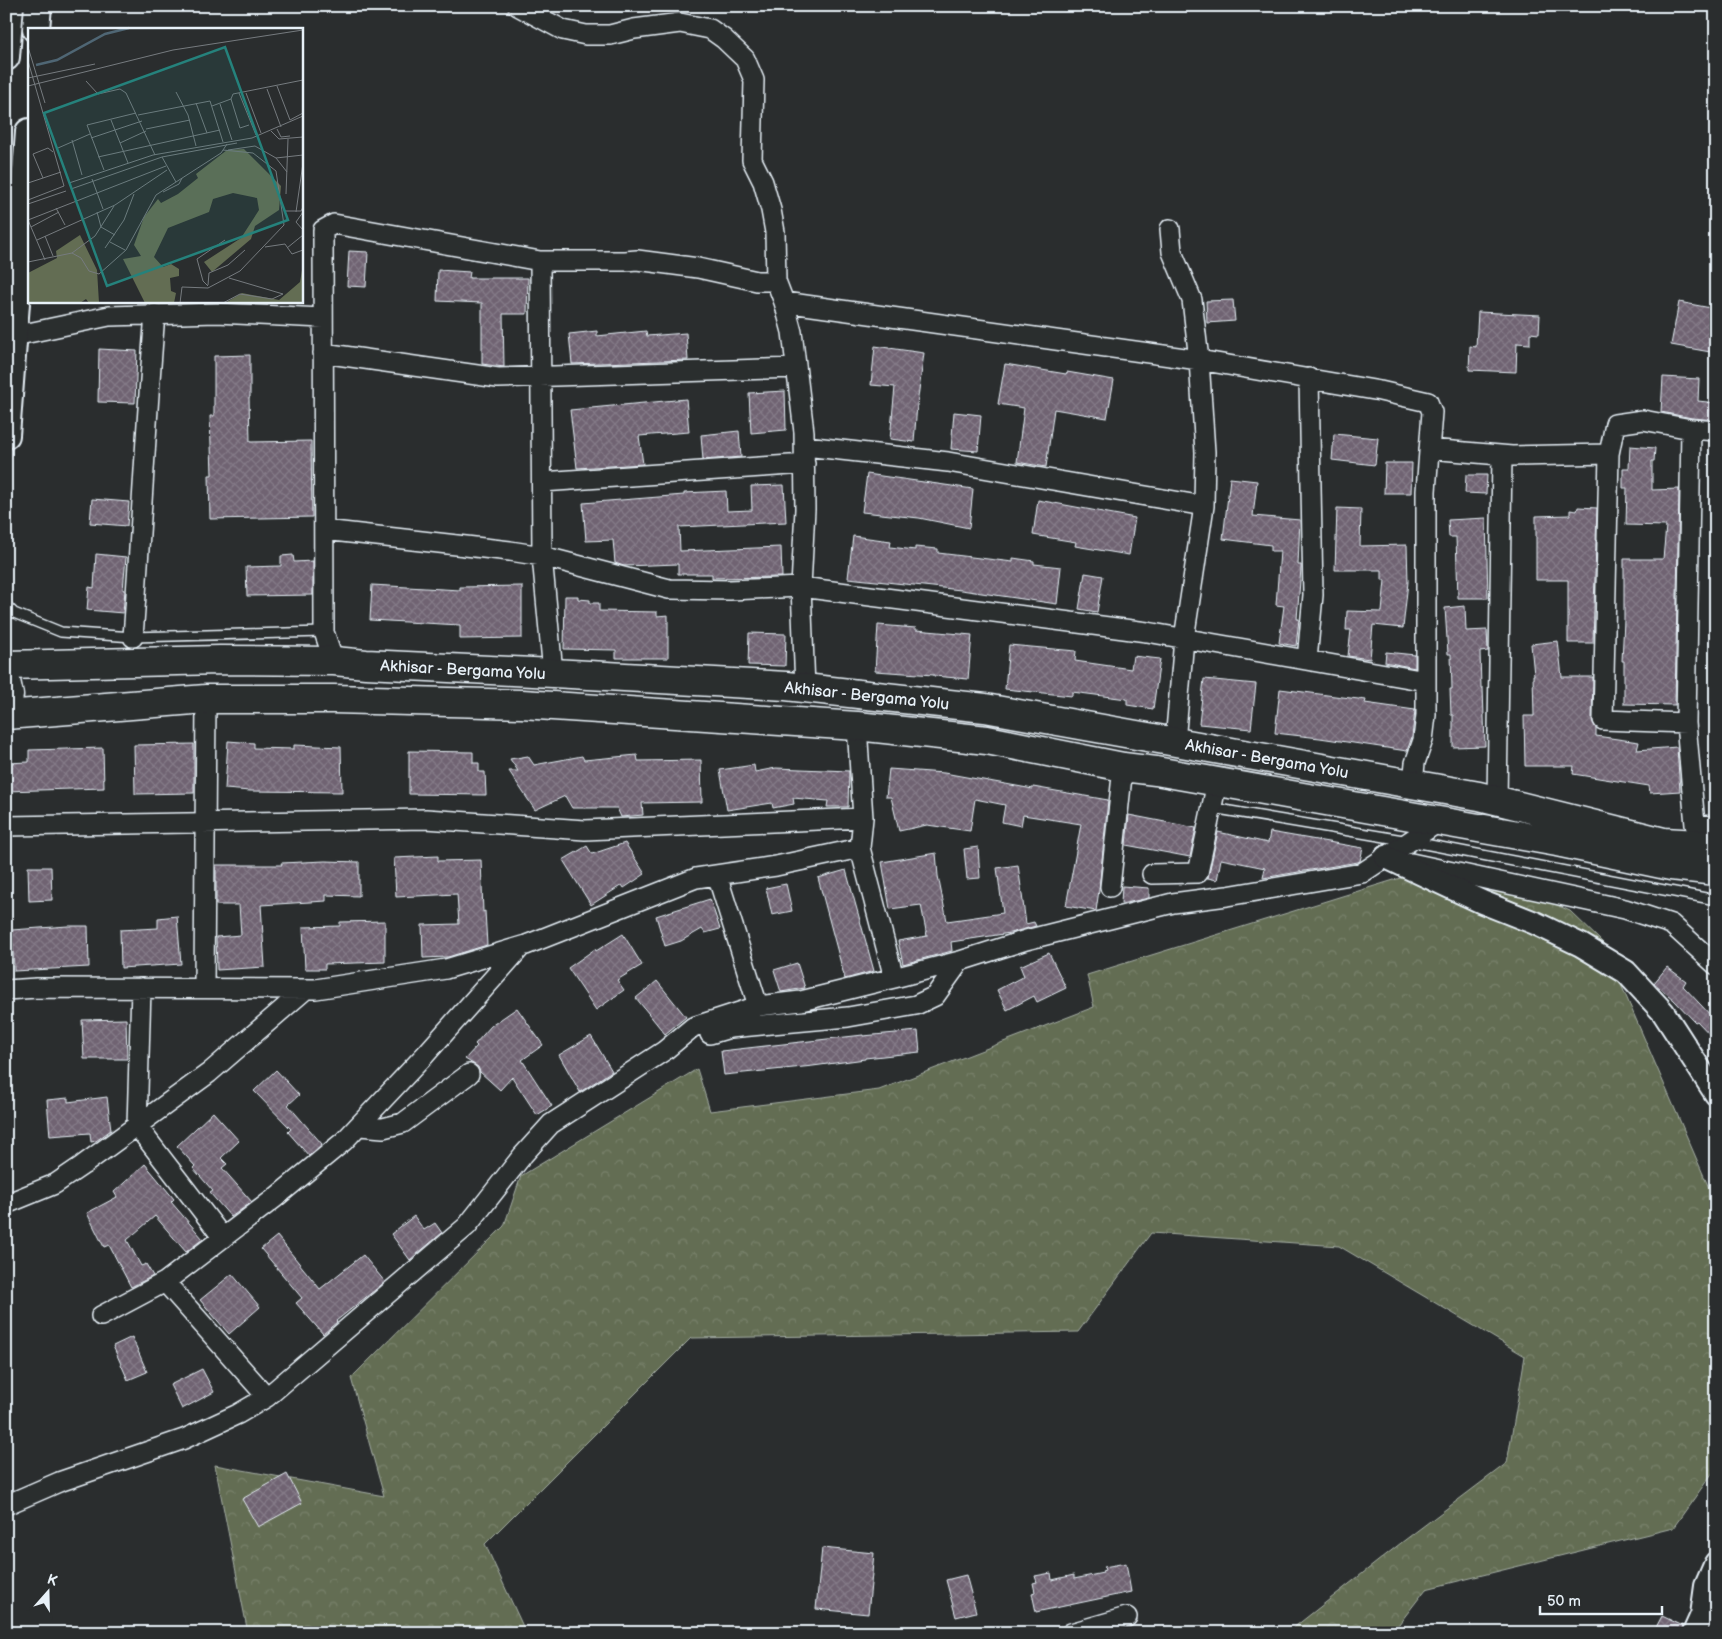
<svg xmlns="http://www.w3.org/2000/svg" width="1722" height="1639" viewBox="0 0 1722 1639" font-family="'Balsamiq Sans',sans-serif">
  <style>
    .forest { fill: url(#forest-crowns); stroke: #a6afa6 }
    .building { fill: url(#building-cross-hatch); stroke: #e8f1f8 }
    .lines { fill: none; stroke-linecap: round; stroke-linejoin: round }
    .service-casing { stroke: #e8f1f8; stroke-width: 12 }
    .minor-casing { stroke: #e8f1f8; stroke-width: 22 }
    .tertiary-casing { stroke: #e8f1f8; stroke-width: 26 }
    .secondary-casing { stroke: #e8f1f8; stroke-width: 30 }
    .primary-casing { stroke: #e8f1f8; stroke-width: 31 }
    .service { stroke: #2a2d2e; stroke-width: 9 }
    .minor { stroke: #2a2d2e; stroke-width: 19 }
    .tertiary { stroke: #2a2d2e; stroke-width: 22 }
    .secondary { stroke: #2a2d2e; stroke-width: 26 }
    .primary { stroke: #2a2d2e; stroke-width: 28 }
    .labels { text-anchor: middle; stroke-width: 4.5; stroke-linejoin: round; paint-order: stroke }
    .street-label { font-size: 16px; fill: #e8f1f8; stroke: #2a2d2e }
    .inset-river { fill: none; stroke: #4f6674; stroke-width: 2.5 }
    .inset-road { fill: none; stroke: #767b7f; stroke-width: 1 }
    .view { fill: #25827c; fill-opacity: 0.15; stroke: #25827c; stroke-width: 2.5 }
    .inset-edge { fill: none; stroke: #e8f1f8; stroke-width: 2.5 }
  </style>
  <defs>
    <pattern id="forest-crowns" width="20" height="18" patternUnits="userSpaceOnUse" patternTransform="scale(1.25)"><rect width="20" height="18" fill="#636d53"/><path d="M2 6a3 3 0 1 1 6 0M12 15a3 3 0 1 1 6 0" fill="none" stroke="#79826c"/></pattern>
    <pattern id="building-cross-hatch" width="8" height="8" patternUnits="userSpaceOnUse" patternTransform="scale(1.25)"><rect width="8" height="8" fill="#6f6372"/><path d="M0 0l8 8M0 8l8-8" fill="none" stroke="#847a87"/></pattern>
  </defs>
  <rect width="100%" height="100%" fill="#2a2d2e"/>
  <filter id="ink" filterUnits="userSpaceOnUse"><feTurbulence type="fractalNoise" baseFrequency=".02" numOctaves="2"/><feDisplacementMap in="SourceGraphic" scale="10" xChannelSelector="R" yChannelSelector="G"/><feConvolveMatrix kernelMatrix="1 2 1 2 8 2 1 2 1" color-interpolation-filters="sRGB"/></filter>
  <g filter="url(#ink)">
    <path class="forest" d="M1423,871L1535,895L1570,911L1603,943L1716,1204V1468L1673,1528L1426,1589L1392,1633H1287L1401,1543L1507,1463L1525,1356L1339,1246L1151,1233L1078,1332L691,1338L485,1544L526,1633H248L215,1465L384,1496L351,1378L504,1226L521,1176L697,1069L710,1111L879,1090L1094,1007L1087,975Z"/>
    <path class="building" d="M349,251L368,252L366,287L347,286Z
      M438,270L470,272L469,278H528L527,314H503L504,367L482,364V303L437,301Z
      M1233,300L1235,321L1207,323L1206,301Z
      M1679,302L1716,309V353L1671,345Z
      M1478,312L1540,315L1539,334L1530,333V344L1517,343L1516,372L1469,370L1470,346L1476,347Z
      M597,331V336L646,331L647,336L686,333L688,360L572,364L569,334Z
      M875,346L924,353L917,405L914,442L890,439L895,387L871,385Z
      M99,349L137,351L135,403L98,402Z
      M250,355V397H249L250,442L311,441L312,517L210,519L209,475H212L210,416H214V356Z
      M1005,364L1066,374L1067,372L1114,380L1107,418L1054,409L1046,467L1017,462L1024,408L998,404Z
      M1663,377L1699,379L1698,401L1716,403V420L1692,418L1661,412Z
      M785,391L786,430L751,433L749,393Z
      M686,399L689,432L639,436L643,464L577,468L570,410Z
      M954,412L981,415L978,451L951,449Z
      M739,431L741,457L703,460L701,435Z
      M1334,434L1378,438L1375,465L1332,460Z
      M1630,446L1655,448L1654,461H1652V490L1679,489L1675,705L1624,704V661H1622L1624,620V559H1663L1666,526L1626,525L1627,488H1623V468H1629Z
      M1385,463H1412L1411,493H1384Z
      M867,474L973,489L969,528L919,518L862,512Z
      M1466,475H1487L1486,494L1465,493Z
      M1230,478L1257,481L1253,516L1300,520L1298,565H1301V568L1297,619H1299L1296,646L1279,643L1284,606L1276,605L1280,551H1271V545L1223,539Z
      M784,485L786,522L679,527L680,551L781,547L782,577L712,578V574H678V564L624,566L615,563L613,540L586,541L583,503L684,495V493L726,491L727,511L752,510L751,486Z
      M92,499L129,502L127,526L90,523Z
      M1038,500L1135,518L1129,555L1075,546L1076,542L1033,535Z
      M1578,507L1597,508L1593,643H1568V580H1536V516L1570,515V510L1577,511Z
      M1337,508L1361,509L1360,546L1407,545L1408,582L1403,628L1373,625L1370,659L1348,656L1351,630H1346L1347,611L1382,612L1385,580H1382V570H1335Z
      M1486,518L1488,598H1458L1456,537H1449L1448,520Z
      M853,536L891,541L890,547L915,550V547L938,549V553L1013,562V558L1034,561V564L1061,567L1057,604L961,590L848,578Z
      M96,554L126,557L123,590H125L123,613L87,610L89,587L94,588Z
      M293,555L294,562L313,561V595L247,596L246,567L281,566V556Z
      M1085,573L1103,576L1097,612L1079,609Z
      M372,585L460,590V587L522,586V638L460,639V625L370,620Z
      M565,596H578V599L590,600V603H599V611L657,612V616L668,615V658H616V650L564,649Z
      M1465,606L1466,631L1487,630L1488,651L1480,652L1481,688H1483L1485,746L1453,747V715H1451L1450,689H1452L1451,654H1448L1445,608Z
      M878,625L916,628V630L972,635L968,679L934,676V675L875,671Z
      M749,633L786,634L785,666L748,665Z
      M1558,641L1562,677H1593L1592,720L1596,729V736L1639,742L1637,750L1677,747L1680,791L1650,793L1649,786L1573,774L1574,766H1525L1524,716H1534L1533,675H1534L1531,644Z
      M1009,645L1076,651L1075,661L1131,669L1133,656L1160,659L1153,709L1127,705V699L1072,692V696L1005,689Z
      M1386,652L1415,655V668L1385,662Z
      M1204,679L1256,684L1251,729L1199,724Z
      M1280,689L1366,700L1365,703L1415,710L1412,737L1407,751L1320,738L1275,733Z
      M228,741L254,743V748L294,749V745L341,747L342,792L250,791L225,789Z
      M194,744V793L135,794L134,745Z
      M103,748L104,788L6,791V763L29,762V750Z
      M409,751L473,752V763H479V772H485L486,795L409,794Z
      M637,755L638,761L701,760L702,802L642,803L643,815L621,817L617,808H572L565,796L535,810L509,771H518L510,759L528,756L534,765L582,756L584,760Z
      M754,765L755,772L776,768L849,771L848,807H827L828,801L793,798L794,804L773,808L772,803L727,810L720,770Z
      M889,769L944,773L1033,789V787L1108,800L1099,890L1096,911L1066,906L1081,824L1023,815L1021,826L1002,822L1005,805L975,799L970,831L927,825L899,831L891,797H886Z
      M1129,815L1196,828L1190,857L1126,845Z
      M1218,832L1268,843L1270,832L1363,848L1360,861L1358,862L1263,878L1265,868L1221,859L1217,880L1208,878Z
      M625,843L645,874L624,888L622,885L591,905L563,860L587,846L592,854Z
      M978,847L980,878L967,879L964,849Z
      M936,853L938,876L947,921L1003,913L997,868L1018,865L1026,924L1034,922L1036,926L1010,933L951,942L952,951L903,964L898,941L927,936L921,905L890,909L882,862Z
      M438,856V861L481,860L483,912L485,911L487,945L448,957L423,958L422,925L459,924L457,894L396,897L394,858Z
      M325,861L359,862V896L326,895V901L261,905L265,967L217,970L216,937L241,935L239,905H216V865H282L281,863Z
      M28,867H51L52,900L29,901Z
      M846,870L874,971L845,979L818,878Z
      M786,884L792,911L772,915L766,888Z
      M1122,886L1149,888V898L1121,904Z
      M710,899L720,929L705,933L702,929L681,941L665,946L656,916Z
      M177,916L181,964L121,968L120,930L158,928V918Z
      M385,921V962L325,964V969H305L303,927L340,926V922Z
      M68,926H88L89,967L14,971L12,930Z
      M623,934L642,965L617,980L624,990L596,1010L568,968L595,949L596,951Z
      M1049,953L1066,988L1037,1002L1034,996L1007,1010L997,990L1024,976L1020,966Z
      M797,963L805,988L781,992L774,970Z
      M1667,967L1686,981L1683,986L1716,1021V1041L1697,1021L1695,1022L1674,1000L1654,983Z
      M657,981L686,1017L665,1034L636,998Z
      M517,1008L543,1045L522,1060L552,1106L537,1115L512,1077L500,1090L480,1072L478,1067L465,1059L477,1046L475,1044L491,1026Z
      M126,1019L127,1059H84L82,1020Z
      M918,1031L920,1052L865,1058V1059L813,1066L724,1075L721,1051L863,1035V1036Z
      M591,1036L612,1071L580,1092L559,1055Z
      M276,1070L299,1095L288,1105L322,1144L309,1156L288,1132L291,1129L254,1091Z
      M107,1097L111,1130L96,1141L91,1142L90,1133L50,1136L47,1100L68,1098V1102Z
      M213,1112L239,1141L221,1158L227,1164L222,1168L252,1202L231,1217L210,1193L213,1191L193,1168L195,1166L177,1146Z
      M145,1164L174,1199L171,1202L203,1239L186,1252L155,1216L127,1240L141,1266L146,1264L153,1276L131,1287L109,1245L104,1247L87,1213L117,1197L114,1192Z
      M414,1216L424,1230L435,1223L442,1233L410,1260L391,1234Z
      M277,1236L320,1289L363,1255L385,1282L336,1321L337,1322L323,1334L296,1303L302,1298L261,1249Z
      M232,1274L260,1307L229,1334L200,1300Z
      M132,1337L147,1372L128,1380L113,1346Z
      M202,1369L214,1392L182,1409L170,1385Z
      M287,1474L302,1503L258,1527L242,1499Z
      M822,1548L874,1553L868,1614L816,1609Z
      M1126,1563L1131,1592L1036,1612L1032,1593L1035,1592L1033,1583L1037,1582L1035,1576L1051,1573L1052,1580L1074,1575V1579L1103,1573L1102,1571L1105,1570L1104,1567Z
      M966,1575L976,1612L956,1617L946,1580Z
      M1662,1616L1683,1626L1681,1633H1653Z"/>
    <g class="lines">
      <defs>
        <path id="service" d="M6,605L14,613L61,632L133,637L324,632
          M1212,808L1409,841L1716,900"/>
        <path id="minor" d="M518,6L563,30L586,35H610L634,29L680,23L710,29L724,39L745,59L754,80L752,160L763,182L771,210L775,232L776,281L784,302L792,332L804,432L805,509L801,587L805,688
          M1170,229L1172,252L1192,300L1199,360L1205,452L1204,506L1184,639L1175,742
          M540,261L542,556L553,673
          M784,302L1199,360L1380,391L1428,402L1432,412L1426,491V715L1423,740L1415,763L1413,784
          M14,336L109,316L217,313L323,318
          M323,353L498,378L796,368
          M1691,429L1686,723L1695,825L1716,826
          M805,446L948,462L1204,506
          M1429,449L1512,456L1609,454
          M542,482L805,464
          M324,530L510,551L542,556L669,589L730,590L801,587L1147,632L1426,681
          M133,637C141,530 146,422 155,314
          M1307,660L1313,595L1309,378
          M334,661L324,632L323,230L334,224L540,261H625L637,260L698,268L757,281H776
          M1686,723L1603,720L1609,454L1615,424L1643,420L1691,429L1716,431
          M1497,801L1502,456
          M6,826L426,819L585,830L863,818
          M1411,863L1625,909L1671,924L1716,965
          M1152,874L1198,873L1217,782
          M717,875L758,1006
          M1110,887L1123,767
          M894,978L960,961L1026,940L1173,903L1227,896L1362,873L1440,821
          M141,988L137,1126L223,1238
          M204,988L206,699
          M6,990L37,988L316,989L446,969L526,945L696,878L776,866L860,848
          M710,1034L730,1028L848,1017L916,1005L935,996L960,961
          M360,1126L383,1128L403,1123L469,1074
          M6,1204L55,1184L83,1165L209,1073L306,989
          M165,1282L267,1397
          M101,1316L165,1282L275,1198L344,1141L425,1055L521,947
          M6,1505L59,1482L184,1439L238,1414L267,1397L467,1226L523,1155L551,1124L664,1051L693,1027L758,1006L801,1001L894,978L860,848L863,818L857,726
          M1071,1633L1127,1617"/>
        <path id="tertiary" d="M1386,857L1482,902L1535,923L1581,945L1626,972L1663,1012L1716,1094
          M1694,1633L1702,1615L1706,1586L1716,1563"/>
        <path id="secondary" d="M36,29L38,6
          M6,57L10,6
          M6,435L29,132"/>
        <path id="primary" d="M6,665L220,660L334,661L366,664L553,673L786,686L985,708L1479,796L1664,842L1716,845
          M6,681L9,695L6,707
          M6,715L206,699H333L522,704L857,726L987,740L1123,767L1156,771L1557,842L1671,866L1716,871"/>
      </defs>
      <use href="#service" class="service-casing"/>
      <use href="#minor" class="minor-casing"/>
      <use href="#tertiary" class="tertiary-casing"/>
      <use href="#secondary" class="secondary-casing"/>
      <use href="#primary" class="primary-casing"/>
      <use href="#service" class="service"/>
      <use href="#minor" class="minor"/>
      <use href="#tertiary" class="tertiary"/>
      <use href="#secondary" class="secondary"/>
      <use href="#primary" class="primary"/>
    </g>
  </g>
  <g class="labels">
    <g class="street-label">
      <text transform="translate(463 669) rotate(3)" y="6">Akhisar - Bergama Yolu</text>
      <text transform="translate(867 695) rotate(6)" y="6">Akhisar - Bergama Yolu</text>
      <text transform="translate(1267 758) rotate(10)" y="6">Akhisar - Bergama Yolu</text>
    </g>
  </g>
  <g transform="translate(28 28)">
    <rect width="275" height="275" fill="#2a2d2e"/>
    <path d="M216,121L253,158L251,182L227,198L223,211L184,244L176,234L213,210L231,182L229,170L205,165L185,171L181,184L140,200L126,229L135,239L143,236L151,241V248L142,250L143,263L148,265L146,275H117L95,231L113,228L106,217L116,189L130,171L133,175L150,166L170,150L168,146L199,122ZM52,207L69,242L71,275H61L58,271L52,275H0V245L29,230L28,223ZM275,236V275H197L214,265L251,272L272,254Z" fill="#636d53"/>
    <path class="inset-river" d="M8,37L29,32L77,6L101,0"/>
    <path class="inset-road" d="M0,19L17,75M0,33L36,158L0,172M0,50L67,36M58,53L70,66L92,61L98,65L127,127M0,58L145,22L275,2M249,58L262,92L275,85M239,61L253,99M148,64L160,87L168,118M211,65L228,107M218,65L233,105M203,71L212,100L221,97M168,75L179,105M192,76L204,112M184,78L203,71L205,66L275,52M110,87L182,73L195,114M83,92L100,135M118,101L162,92M249,101L253,109L262,108M243,103L251,111L275,109M63,110L114,93M44,112L54,147M92,115L118,103M30,120L62,106M200,122L227,118L248,130L259,144M70,129L192,102M248,130L275,127M76,142L59,97L108,85M15,150L5,126L20,120L25,124M64,151L75,181M148,154L193,125L199,116M0,155L33,144M41,155L125,127L224,110L275,88M43,161L134,129L209,115M135,164L151,156L154,150M258,166L260,111M0,176L38,163M28,180L37,197M257,183H273L275,179M69,184L73,199L87,207M268,184L275,135M275,184L268,194L275,202M3,199L31,184M17,208L25,228M9,212L87,177L139,142M82,214L97,222M237,219L257,216L264,226L275,222M77,220L96,192L106,166M259,220L275,207M44,225L67,208L86,178M17,232L0,192L138,138M0,234L44,225L53,230L61,243L71,246L98,222L128,167L148,154L134,129M180,257L181,245L200,237L217,222M180,258L175,253L169,231L197,212M152,275L154,259L180,260L212,243L256,197L248,143L225,125L195,122M195,275L212,266L244,271L255,266L201,250"/>
    <path class="view" d="M197,19L260,192L79,258L16,85Z"/>
    <rect width="275" height="275" class="inset-edge"/>
  </g>
  <rect width="1722" height="1639" fill="none" stroke="#2a2d2e" stroke-width="25"/>
  <rect x="12" y="12" width="1697" height="1614" fill="none" stroke="#e8f1f8" stroke-width="2" filter="url(#ink)"/>
  <g transform="translate(48 1592) rotate(20)" stroke="#2a2d2e" stroke-width="4" paint-order="stroke">
  <path d="M0-4L9 19L0 12L-9 19Z" fill="#e8f1f8"/>
  <text y="-8" font-size="14" font-weight="bold" text-anchor="middle" fill="#e8f1f8">K</text>
  </g>
  <path d="M1540 1606v8h122v-8" fill="none" stroke="#e8f1f8" stroke-width="2.5"/>
  <text x="1547" y="1606" font-size="15" fill="#e8f1f8" stroke="#2a2d2e" stroke-width="4" paint-order="stroke">50 m</text>
</svg>
